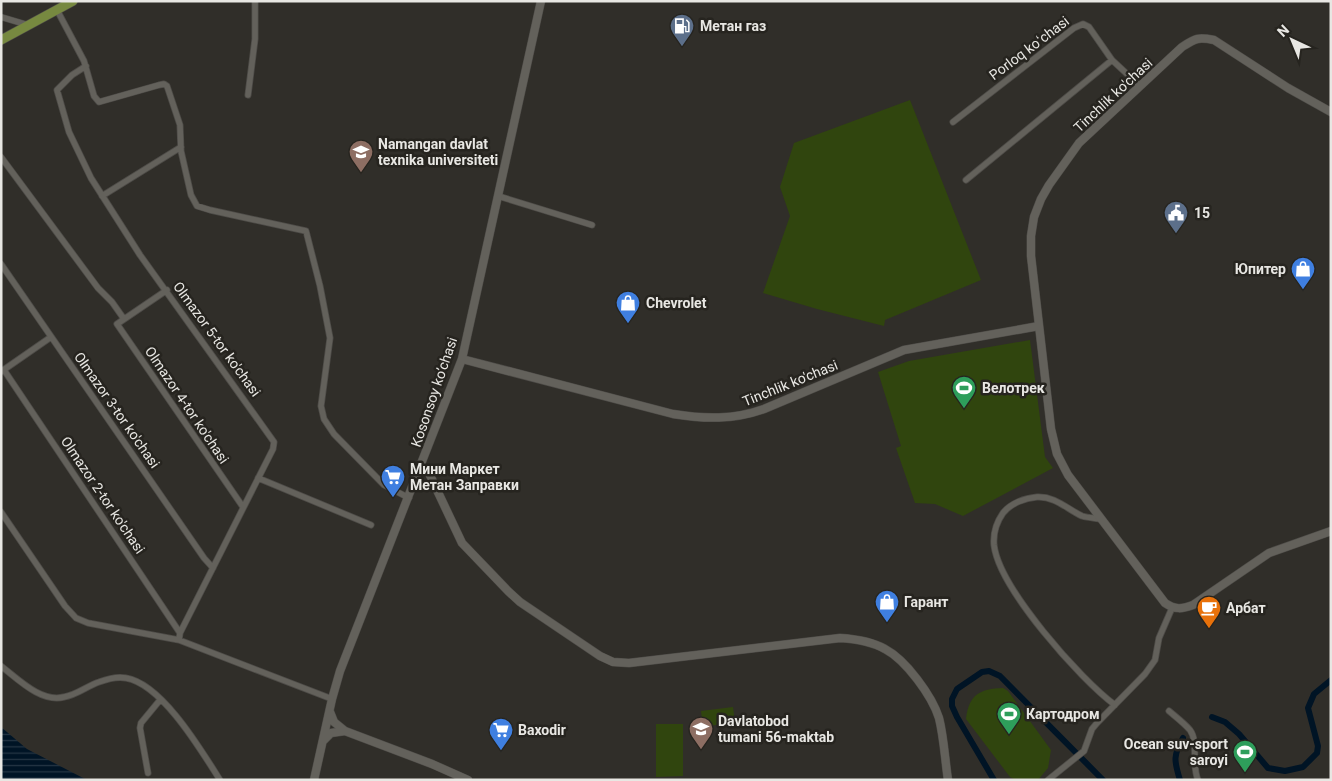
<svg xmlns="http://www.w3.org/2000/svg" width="1332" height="781" viewBox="0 0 1332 781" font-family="Roboto,sans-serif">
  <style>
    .green { fill: #30450e }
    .water { fill: url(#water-rules) }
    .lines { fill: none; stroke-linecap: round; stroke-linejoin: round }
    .canal { stroke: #001425; stroke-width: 6 }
    .street-casing { stroke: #4e4c48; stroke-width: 7 }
    .secondary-casing { stroke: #4e4c48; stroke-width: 9 }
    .primary-casing { stroke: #4e4c48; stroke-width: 10 }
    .street { stroke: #63615b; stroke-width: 5.5 }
    .secondary { stroke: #63615b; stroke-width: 8 }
    .primary { stroke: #778940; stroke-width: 9 }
    .labels { text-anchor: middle; stroke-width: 5; stroke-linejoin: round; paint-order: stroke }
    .poi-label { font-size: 14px; font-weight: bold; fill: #e8e7e3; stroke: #26241f; text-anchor: start }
    .street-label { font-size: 14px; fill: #e8e7e3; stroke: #26241f }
  </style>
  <defs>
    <pattern id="water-rules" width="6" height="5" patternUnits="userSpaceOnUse" patternTransform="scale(1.25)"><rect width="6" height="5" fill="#001425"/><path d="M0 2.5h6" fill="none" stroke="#253644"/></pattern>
  </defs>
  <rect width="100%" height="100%" fill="#302e29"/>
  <path class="green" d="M910,100L981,280L885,320L884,326L817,309L763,293L790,216L780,187L794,143Z
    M1030,340L1045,457L1053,468L963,516L935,504L915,503L896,448L901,446L878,372L909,361Z
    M1003,688L1008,691L1051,750L1048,768L1038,780H1016L1010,777L966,719C969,694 980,689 1003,688Z
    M733,707L735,722L703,727L701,711Z
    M656,724H683V776L656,777Z"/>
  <path class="water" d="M1,727L27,749L87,780H1Z"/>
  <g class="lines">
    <path class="canal" d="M1212,717L1225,722L1239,734L1268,768L1285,771L1303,767L1317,753L1318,746L1308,708L1314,694L1331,680
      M994,780L957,717L952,706V699L957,689L982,672L989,671L1000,676L1103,780
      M1180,780C1174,761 1173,755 1183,738"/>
    <defs>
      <path id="street" d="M57,10L84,61L94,96L99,102L159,85L164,84L167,86L180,125L181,151L191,195L197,206L210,210L306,231L320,286L330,338L321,406L324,419L334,434L384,485L409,498
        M1,17L28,25
        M86,66L72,75L57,90L69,132L91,178L140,255L274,442L273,449L180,633L179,640
        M248,95L255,39V1
        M953,122L1074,28L1083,24L1089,27L1112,60L1140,86
        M1,157L98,288L112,302L124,319
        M966,180L1112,60
        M102,196L181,147
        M498,196L592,225
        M1,264L204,558L213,568
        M167,290L117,324L243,507
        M4,370L180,633
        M2,371L51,337
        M258,478L371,525
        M1,512L65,606L76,618L88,623L179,640L332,699
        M1101,519C1095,518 1088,518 1082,516C1067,509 1055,496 1037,497C1025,498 1011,503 1003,513C996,523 993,533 994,545C999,588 1080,679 1115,705
        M1,666C18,679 41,703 64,697C77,695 87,686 99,682C107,679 117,676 126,678C162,684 201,750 220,780
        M1169,711C1176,717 1184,723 1190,730C1199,742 1191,764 1198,780
        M148,773L140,728L141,723L160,700
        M1048,780L1084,751L1092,729L1097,723L1145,674L1155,660L1159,638L1172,608"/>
      <path id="secondary" d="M1331,112L1288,88L1214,40C1198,37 1196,38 1182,47L1079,143L1049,185L1041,199L1034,217L1031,236V256L1051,429L1057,454L1068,475L1165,603C1175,610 1182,609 1193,605L1269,553L1331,531
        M462,359L673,414C704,419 734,420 764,409L904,350L1039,326
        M421,467L428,471L462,543L508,591L520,602L600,656L613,662L629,663L840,638C856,639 871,641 885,649C906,660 932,696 939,718C944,738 945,760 948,780
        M345,731L432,764L468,780
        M323,741L331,733L345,731L334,722L330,712
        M314,780L332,699L340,671L462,359L541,1"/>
      <path id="primary" d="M1,40L73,1"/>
    </defs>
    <use href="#street" class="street-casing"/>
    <use href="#secondary" class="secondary-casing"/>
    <use href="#primary" class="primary-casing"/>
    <use href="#street" class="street"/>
    <use href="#secondary" class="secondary"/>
    <use href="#primary" class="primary"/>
  </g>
  <defs>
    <symbol id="fuel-pin" viewBox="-11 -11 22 30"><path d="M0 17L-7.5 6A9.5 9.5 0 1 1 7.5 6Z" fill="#5c6f8a" stroke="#26241f"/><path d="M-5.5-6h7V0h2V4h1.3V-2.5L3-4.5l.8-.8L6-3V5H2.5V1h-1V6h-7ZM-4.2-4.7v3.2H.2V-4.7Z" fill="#fff"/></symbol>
    <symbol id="university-pin" viewBox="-11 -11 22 30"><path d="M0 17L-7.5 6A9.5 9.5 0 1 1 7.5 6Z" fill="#8d6e63" stroke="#26241f"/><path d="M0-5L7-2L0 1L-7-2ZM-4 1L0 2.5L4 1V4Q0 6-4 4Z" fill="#fff"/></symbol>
    <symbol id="civic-pin" viewBox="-11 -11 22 30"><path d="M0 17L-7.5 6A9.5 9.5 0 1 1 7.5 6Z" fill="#5c6f8a" stroke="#26241f"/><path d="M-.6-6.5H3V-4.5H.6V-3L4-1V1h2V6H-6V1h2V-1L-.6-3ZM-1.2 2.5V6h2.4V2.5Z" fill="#fff"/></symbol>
    <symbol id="shop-pin" viewBox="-11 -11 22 30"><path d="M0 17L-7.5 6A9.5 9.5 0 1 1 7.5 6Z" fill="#3f7fe0" stroke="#26241f"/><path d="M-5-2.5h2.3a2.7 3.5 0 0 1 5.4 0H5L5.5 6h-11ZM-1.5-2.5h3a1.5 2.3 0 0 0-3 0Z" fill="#fff"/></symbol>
    <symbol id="stadium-pin" viewBox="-11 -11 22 30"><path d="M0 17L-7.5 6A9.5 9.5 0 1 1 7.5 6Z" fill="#2e9e5b" stroke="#26241f"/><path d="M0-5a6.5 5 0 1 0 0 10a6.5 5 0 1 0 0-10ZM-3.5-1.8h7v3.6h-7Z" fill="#fff"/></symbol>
    <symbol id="supermarket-pin" viewBox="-11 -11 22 30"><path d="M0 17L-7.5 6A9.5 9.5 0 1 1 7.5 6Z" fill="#3f7fe0" stroke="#26241f"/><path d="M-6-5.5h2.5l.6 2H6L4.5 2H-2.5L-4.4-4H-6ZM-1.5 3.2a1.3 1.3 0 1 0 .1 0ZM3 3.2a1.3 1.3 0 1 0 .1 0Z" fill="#fff"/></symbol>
    <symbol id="cafe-pin" viewBox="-11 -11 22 30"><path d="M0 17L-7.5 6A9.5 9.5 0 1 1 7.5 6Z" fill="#e8710a" stroke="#26241f"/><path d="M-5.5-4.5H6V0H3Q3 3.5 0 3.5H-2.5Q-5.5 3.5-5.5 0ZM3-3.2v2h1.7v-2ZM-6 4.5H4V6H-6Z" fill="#fff"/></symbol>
    <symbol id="school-pin" viewBox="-11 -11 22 30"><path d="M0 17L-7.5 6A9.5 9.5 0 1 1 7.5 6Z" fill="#8d6e63" stroke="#26241f"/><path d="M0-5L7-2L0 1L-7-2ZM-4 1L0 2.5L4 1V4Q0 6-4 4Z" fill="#fff"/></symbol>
  </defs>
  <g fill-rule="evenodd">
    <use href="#fuel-pin" x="668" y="12" width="28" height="38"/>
    <use href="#university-pin" x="347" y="138" width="28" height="38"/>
    <use href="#civic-pin" x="1162" y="199" width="28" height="38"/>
    <use href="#shop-pin" x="1289" y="255" width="28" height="38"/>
    <use href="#shop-pin" x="614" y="289" width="28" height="38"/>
    <use href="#stadium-pin" x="950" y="374" width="28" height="38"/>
    <use href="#supermarket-pin" x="379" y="463" width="28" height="38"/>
    <use href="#shop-pin" x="873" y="588" width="28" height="38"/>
    <use href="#cafe-pin" x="1195" y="594" width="28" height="38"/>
    <use href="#stadium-pin" x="995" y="700" width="28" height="38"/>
    <use href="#school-pin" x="687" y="715" width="28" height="38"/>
    <use href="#supermarket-pin" x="487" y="716" width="28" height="38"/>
    <use href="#stadium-pin" x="1231" y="738" width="28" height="38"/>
  </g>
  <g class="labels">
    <g class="poi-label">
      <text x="700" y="31">Метан газ</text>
      <text x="378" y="149">Namangan davlat<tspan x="378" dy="16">texnika universiteti</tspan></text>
      <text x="1194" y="218">15</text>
      <text x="1286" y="274" text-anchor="end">Юпитер</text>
      <text x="646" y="308">Chevrolet</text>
      <text x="982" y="393">Велотрек</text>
      <text x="410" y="474">Мини Маркет<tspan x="410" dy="16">Метан Заправки</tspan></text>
      <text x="904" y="607">Гарант</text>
      <text x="1226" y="613">Арбат</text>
      <text x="1026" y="719">Картодром</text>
      <text x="718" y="726">Davlatobod<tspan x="718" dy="16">tumani 56-maktab</tspan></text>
      <text x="518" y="735">Baxodir</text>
      <text x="1228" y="749" text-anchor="end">Ocean suv-sport<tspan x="1228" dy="16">saroyi</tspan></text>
    </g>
    <g class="street-label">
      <text transform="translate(1029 48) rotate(-37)" y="5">Porloq koʻchasi</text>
      <text transform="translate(1113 95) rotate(-43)" y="5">Tinchlik ko'chasi</text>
      <text transform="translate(217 339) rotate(54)" y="5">Olmazor 5-tor ko'chasi</text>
      <text transform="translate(790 383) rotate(-22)" y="5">Tinchlik ko'chasi</text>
      <text transform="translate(434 392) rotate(-71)" y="5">Kosonsoy ko’chasi</text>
      <text transform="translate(187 405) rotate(56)" y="5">Olmazor 4-tor ko'chasi</text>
      <text transform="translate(117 410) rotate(55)" y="5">Olmazor 3-tor ko'chasi</text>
      <text transform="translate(103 495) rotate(56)" y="5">Olmazor 2-tor ko'chasi</text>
    </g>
  </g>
  <rect width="1332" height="781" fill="none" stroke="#e8e7e3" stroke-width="5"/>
  <g transform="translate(1292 40) rotate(316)" stroke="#26241f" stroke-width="4" paint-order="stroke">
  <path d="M0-4L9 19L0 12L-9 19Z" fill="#e8e7e3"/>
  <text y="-8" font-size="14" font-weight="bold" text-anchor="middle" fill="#e8e7e3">N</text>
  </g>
</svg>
